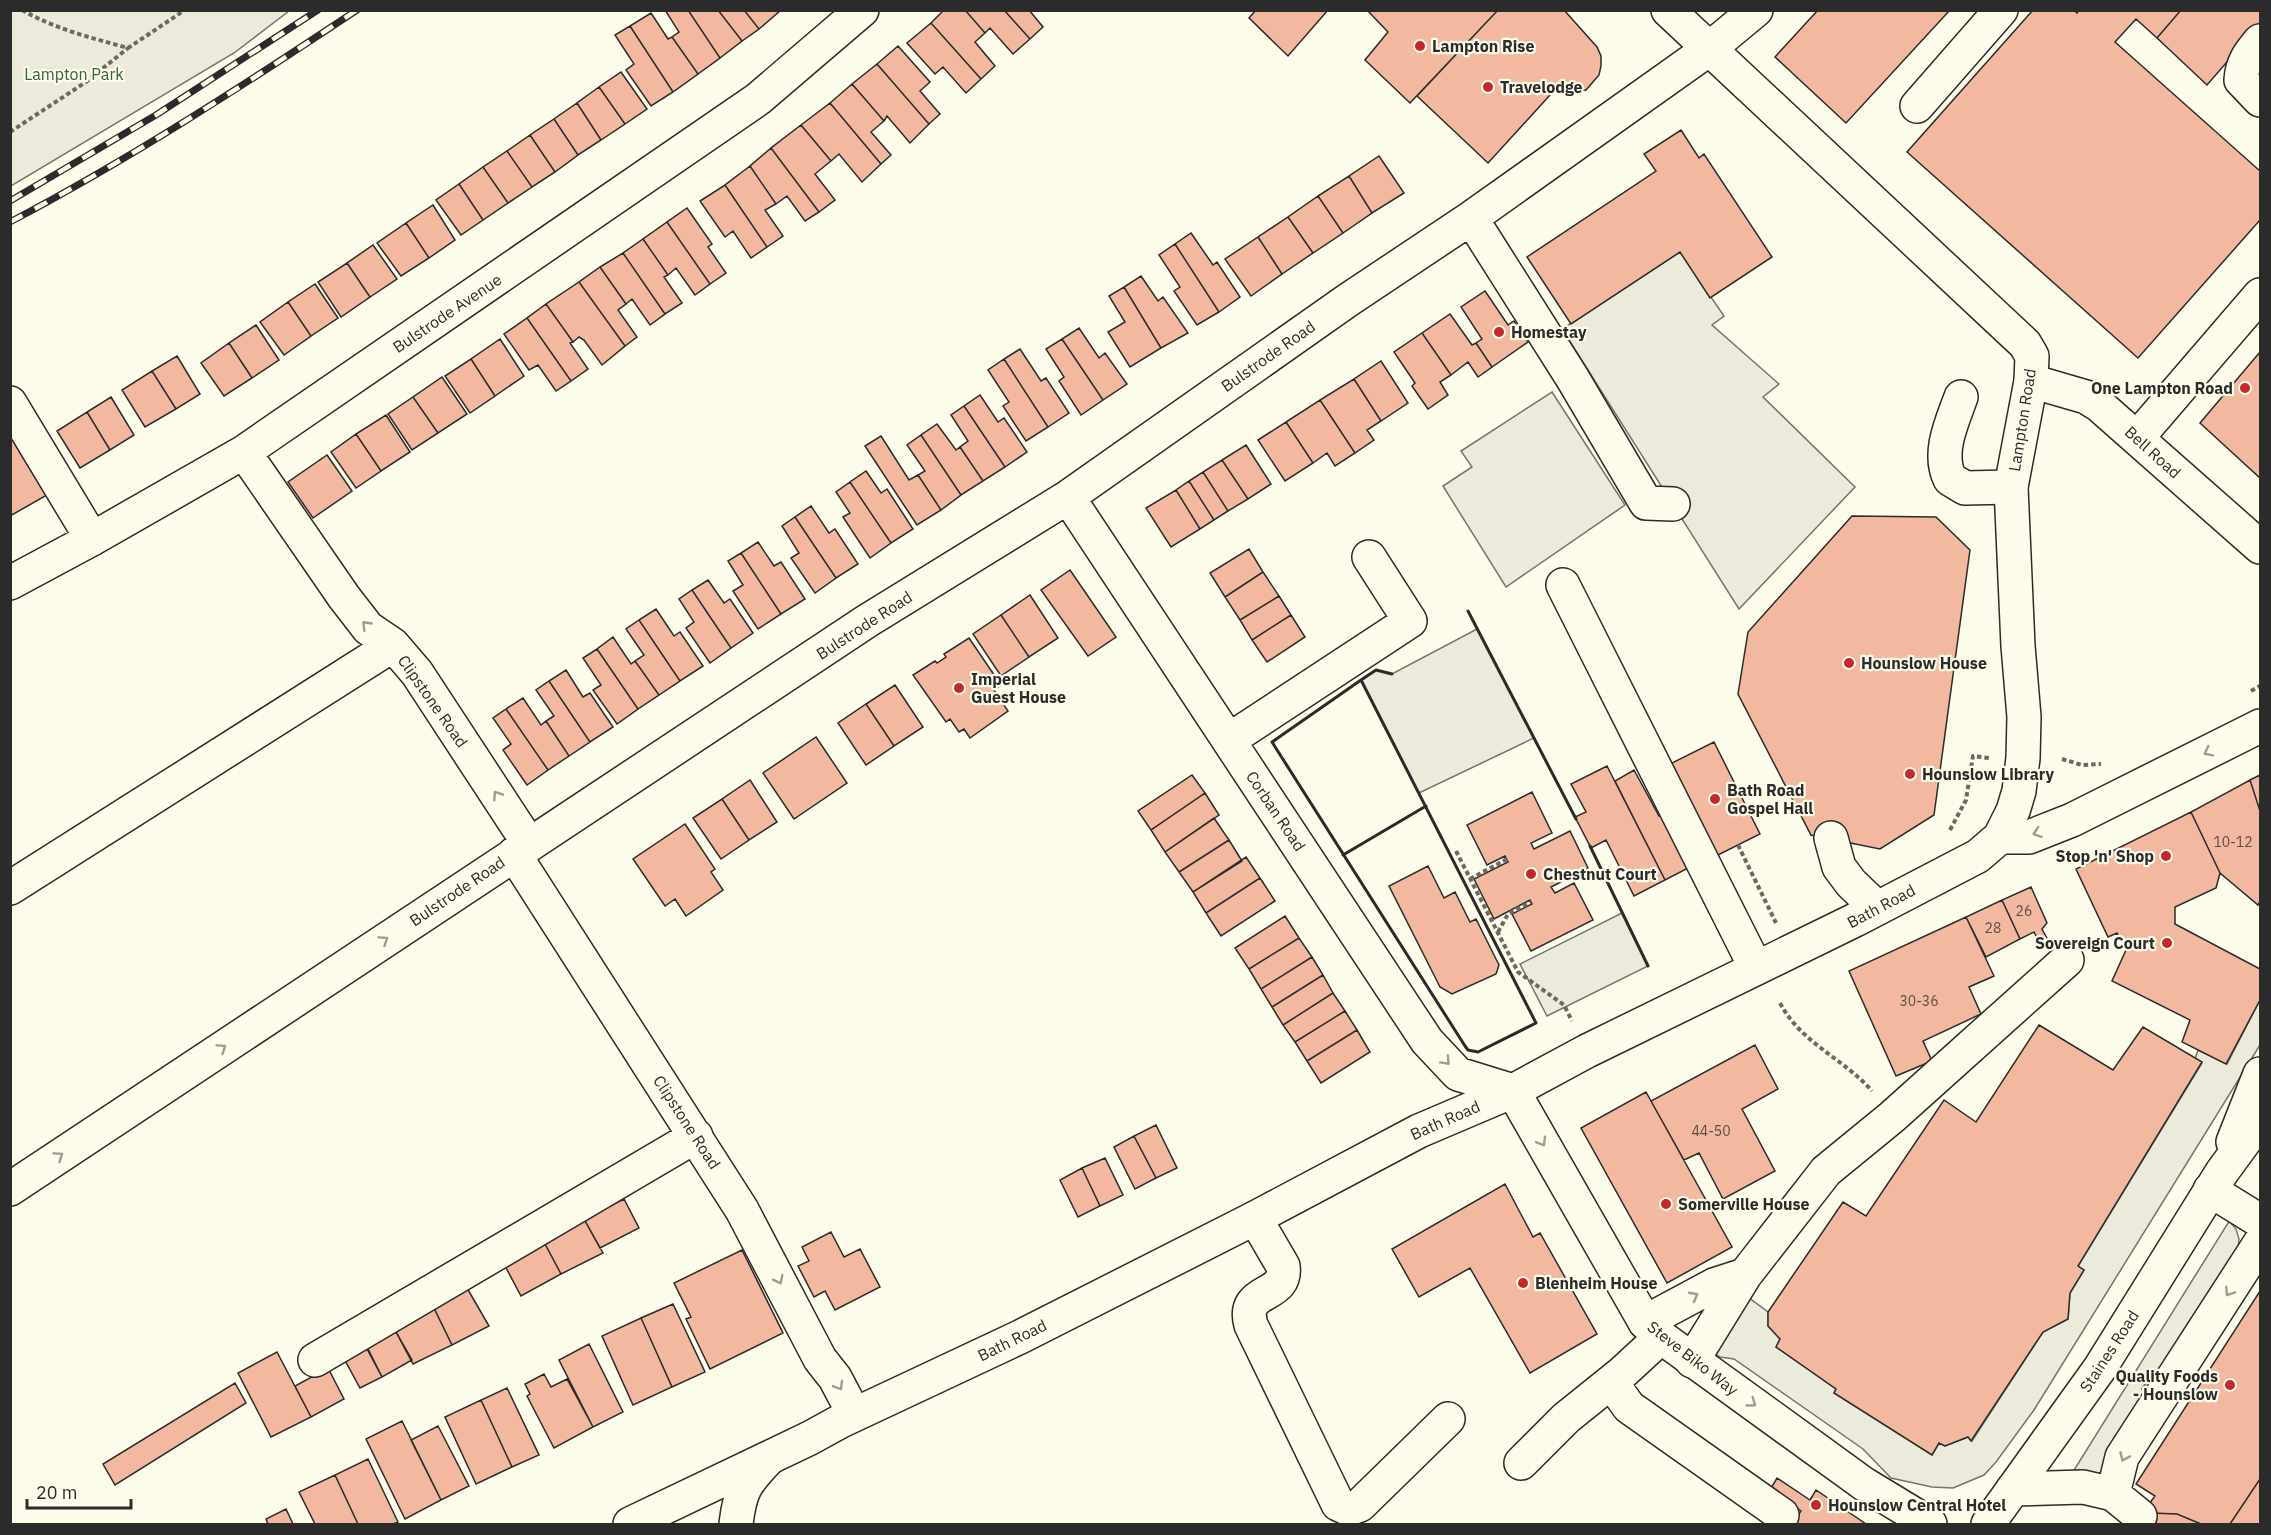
<svg xmlns="http://www.w3.org/2000/svg" width="2271" height="1535" viewBox="0 0 2271 1535" font-family="'IBM Plex Sans',sans-serif">
  <style>
    .green { fill: #ecebdb; stroke: #74746e; stroke-width: 1.5 }
    .parking { fill: #eceadb; stroke: #74746e; stroke-width: 1.5 }
    .building { fill: #f2b8a0; stroke: #2b2b2b; stroke-width: 1.5 }
    .lines { fill: none; stroke-linecap: round; stroke-linejoin: round }
    .minor-casing { stroke: #2b2b2b; stroke-width: 36 }
    .major-casing { stroke: #2b2b2b; stroke-width: 36 }
    .path { stroke: #6a6964; stroke-width: 4; stroke-dasharray: 4.5 3; stroke-linecap: butt }
    .minor { stroke: #fdfbea; stroke-width: 33 }
    .major { stroke: #fdfbea; stroke-width: 33 }
    .rail-casing { stroke: #2b2b2b; stroke-width: 7 }
    .rail { stroke: #fdfbea; stroke-width: 4.5; stroke-dasharray: 14; stroke-linecap: butt }
    .wall { stroke: #2b2b2b; stroke-width: 3 }
    .oneway { stroke: #9e9d94 }
    .poi-dot { fill: #c62828; stroke: #fdfbea; stroke-width: 2 }
    .labels { text-anchor: middle; stroke-width: 4.5; stroke-linejoin: round; paint-order: stroke }
    .number-label { font-size: 14px; fill: #5d4e48 }
    .poi-label { font-size: 16px; font-weight: bold; fill: #2b2b2b; stroke: #fdfbea; text-anchor: start }
    .park-label { font-size: 16px; fill: #34623c; stroke: #fdfbea }
    .street-label { font-size: 16px; fill: #2b2b2b; stroke: #fdfbea }
  </style>
  <rect width="100%" height="100%" fill="#fdfbea"/>
  <path class="green" d="M11,10H289V11L234,53L11,186Z
    M1622,913L1648,966L1547,1016L1520,964Z"/>
  <path class="parking" d="M1680,252L1724,316L1712,325L1779,384L1763,397L1855,487L1739,609L1562,329Z
    M1552,392L1625,505L1506,587L1443,486L1472,467L1461,451Z
    M1477,629L1534,738L1419,793L1361,680L1376,670L1392,674Z
    M2260,1000V1045L2034,1410L1996,1462L1984,1475L1953,1488L1932,1487L1891,1478L1863,1449L1734,1359L1720,1357L1715,1354L1745,1295L1768,1312V1326L1780,1339L1776,1347L1836,1389L1834,1393L1932,1455L1939,1443L1945,1446L1968,1437L1972,1441L2043,1332L2068,1319L2070,1293L2084,1270L2078,1266L2202,1063L2195,1059L2198,1050L2227,1064Z
    M2230,1222L2236,1229L2239,1239L2238,1253L2110,1475H2071L2228,1223Z"/>
  <path class="building" d="M665,10H688L720,58L698,74L672,37L679,32Z
    M688,10H718L742,41L720,58Z
    M718,10H744L759,29L742,41Z
    M744,10H781L759,29Z
    M944,10H965L985,33L975,42L995,66L981,79L931,23Z
    M965,10H1004L1030,39L1013,54L990,28L985,33Z
    M1004,10H1029L1043,27L1030,39Z
    M1256,10H1328L1288,56L1249,18Z
    M1367,10H1498L1410,103L1365,60L1388,32Z
    M1498,10H1564L1597,47L1601,56V66L1599,75L1586,90L1567,92L1553,86L1547,92L1550,95L1488,163L1417,96Z
    M1818,10H1950L1846,123L1775,57Z
    M2033,10H2074L2077,13L2079,10H2181L2157,38L2136,19L2115,42L2260,171V220L2138,358L1907,152Z
    M2181,10H2260V24L2207,85L2157,38Z
    M651,13L668,39L672,37L698,74L673,92L630,26Z
    M931,23L981,79L966,93L943,67L935,74L907,43Z
    M630,26L673,92L651,106L626,70L634,64L615,35Z
    M898,46L930,82L920,91L940,114L929,124L877,64Z
    M877,64L929,124L910,143L887,116L884,121L852,84Z
    M621,72L647,109L625,124L599,87Z
    M852,84L884,121L871,132L891,155L881,164L830,103Z
    M599,87L625,124L601,140L577,103Z
    M577,103L601,140L578,155L554,119Z
    M830,103L881,164L862,182L839,154L831,161L801,125Z
    M554,119L578,155L555,172L530,135Z
    M801,125L831,161L815,174L835,200L819,212L771,148Z
    M1681,130L1699,158L1704,154L1772,257L1710,298L1680,252L1571,324L1527,257L1656,171L1644,154Z
    M530,135L555,172L532,187L507,151Z
    M771,148L819,212L805,221L787,196L776,204L750,166Z
    M507,151L532,187L508,203L483,167Z
    M1379,156L1404,193L1372,213L1349,176Z
    M750,166L776,204L765,210L783,236L767,247L725,185Z
    M483,167L508,203L483,220L459,184Z
    M1349,176L1372,213L1343,233L1318,196Z
    M459,184L483,220L461,235L436,200Z
    M725,185L767,247L751,258L733,231L725,237L700,201Z
    M1318,196L1343,233L1313,253L1288,217Z
    M433,205L455,240L429,258L406,223Z
    M687,208L712,244L708,247L726,273L710,284L667,222Z
    M1288,217L1313,253L1282,274L1258,237Z
    M667,222L710,284L695,295L676,268L668,275L643,239Z
    M406,223L429,258L401,276L377,243Z
    M1191,233L1213,265L1217,262L1240,297L1219,312L1175,244Z
    M1258,237L1282,274L1251,296L1225,259Z
    M643,239L668,275L664,277L682,303L665,314L623,253Z
    M1175,244L1219,312L1197,325L1174,291L1180,287L1159,255Z
    M373,245L397,279L370,297L347,263Z
    M623,253L665,314L650,325L632,299L626,304L600,267Z
    M347,263L370,297L341,317L318,282Z
    M600,267L626,304L618,310L637,337L625,346L579,282Z
    M1141,276L1158,301L1163,297L1188,333L1161,348L1124,287Z
    M579,282L625,346L602,365L584,340L579,337L573,342L546,304Z
    M315,284L338,318L311,336L288,302Z
    M1124,287L1161,348L1130,367L1108,332L1125,322L1109,296Z
    M1485,291L1508,325L1514,321L1528,342L1492,367L1476,343L1482,339L1461,307Z
    M288,302L311,336L284,355L260,322Z
    M546,304L573,342L570,343L588,369L571,381L527,318Z
    M1450,314L1472,345L1476,343L1492,367L1478,377L1468,362L1451,375L1422,333Z
    M527,318L571,381L556,391L538,365L529,370L504,334Z
    M256,325L279,360L252,378L229,343Z
    M1079,328L1099,358L1105,353L1127,384L1103,400L1062,339Z
    M1422,333L1451,375L1440,382L1448,395L1428,409L1412,386L1415,383L1394,352Z
    M500,339L524,376L495,396L471,359Z
    M1062,339L1103,400L1081,415L1059,381L1064,377L1046,349Z
    M229,343L252,378L224,396L201,363Z
    M1020,349L1041,381L1046,378L1069,413L1048,427L1004,359Z
    M2260,352V478L2200,423Z
    M177,356L200,394L176,409L152,371Z
    M471,359L495,396L470,413L445,376Z
    M1004,359L1048,427L1026,441L1003,406L1009,402L988,370Z
    M1381,361L1408,403L1381,421L1354,379Z
    M152,371L176,409L145,427L122,390Z
    M442,377L467,414L438,433L413,397Z
    M1354,379L1381,421L1367,430L1374,440L1355,453L1320,400Z
    M980,395L998,422L1004,418L1027,452L1005,467L964,406Z
    M111,397L134,435L110,450L87,412Z
    M413,397L438,433L412,450L388,414Z
    M1320,400L1355,453L1335,466L1327,453L1313,463L1286,422Z
    M964,406L1005,467L983,481L960,447L968,441L951,415Z
    M87,412L110,450L80,468L57,431Z
    M386,415L410,452L381,471L356,434Z
    M1286,422L1313,463L1285,481L1258,440Z
    M937,424L956,450L960,447L983,481L961,495L921,435Z
    M10,433L47,495L10,516Z
    M356,434L381,471L356,488L331,452Z
    M921,435L961,495L941,510L918,475L925,471L907,445Z
    M881,436L909,480L918,475L941,510L917,525L865,446Z
    M1246,445L1271,484L1248,499L1222,460Z
    M327,455L352,491L313,518L288,482Z
    M1222,460L1248,499L1228,511L1203,472Z
    M866,471L881,493L887,489L913,529L891,543L850,482Z
    M1203,472L1228,511L1214,520L1189,481Z
    M1189,481L1214,520L1200,529L1176,490Z
    M850,482L891,543L870,558L843,517L850,513L836,492Z
    M1176,490L1200,529L1171,547L1146,508Z
    M811,506L829,533L835,529L858,564L836,578L795,517Z
    M1852,516L1936,517L1970,550L1934,815L1880,849L1811,835L1738,694L1748,632Z
    M795,517L836,578L815,593L791,558L799,553L782,526Z
    M758,542L774,566L781,562L805,599L781,614L741,553Z
    M1249,549L1263,572L1225,597L1210,573Z
    M741,553L781,614L758,629L733,591L743,585L728,561Z
    M1070,570L1116,637L1088,656L1041,590Z
    M1263,572L1279,596L1240,620L1225,597Z
    M708,580L724,603L730,599L753,633L731,648L692,590Z
    M692,590L731,648L710,663L686,628L694,622L679,599Z
    M1030,595L1058,638L1029,657L1001,615Z
    M1279,596L1291,615L1252,640L1240,620Z
    M656,609L674,636L680,632L703,666L680,681L639,620Z
    M1001,615L1029,657L1001,676L973,634Z
    M1291,615L1305,637L1267,662L1252,640Z
    M639,620L680,681L659,695L635,661L644,655L626,629Z
    M613,637L631,664L635,661L659,695L638,709L597,649Z
    M969,638L1001,685L994,690L1008,711L970,738L964,729L959,732L950,719L946,722L913,675L935,661L937,663L946,657L944,654Z
    M597,649L638,709L617,724L593,690L601,685L583,658Z
    M566,670L583,697L590,693L613,727L590,742L549,681Z
    M549,681L590,742L569,756L546,721L554,716L536,690Z
    M895,685L923,727L894,746L866,704Z
    M523,698L541,725L546,721L569,756L548,770L506,709Z
    M866,704L894,746L866,765L838,723Z
    M506,709L548,770L527,785L503,750L511,744L493,718Z
    M816,737L847,783L794,819L763,773Z
    M1714,742L1760,834L1716,856L1670,764Z
    M1607,766L1665,880L1634,896L1606,840L1591,848L1575,817L1586,812L1571,784Z
    M1634,770L1659,816L1668,812L1696,864L1665,880L1615,781Z
    M1192,775L1205,793L1151,830L1138,811Z
    M2260,775V811L2250,780Z
    M750,780L777,822L749,840L722,799Z
    M2250,780L2260,811V901L2258,905L2220,873L2191,812Z
    M1532,792L1552,833L1531,843L1534,849L1570,831L1588,868L1551,887L1555,893L1574,883L1593,920L1531,951L1512,914L1532,904L1530,900L1494,919L1474,879L1508,862L1505,856L1487,865L1467,825Z
    M1205,793L1219,815L1165,852L1151,830Z
    M722,799L749,840L721,859L693,818Z
    M2191,812L2220,873L2216,888L2175,907V924L2260,969V1000L2226,1064L2182,1042L2190,1020L2112,981L2126,950L2117,933L2108,937L2076,869Z
    M1214,818L1229,840L1179,872L1165,852Z
    M685,824L715,869L711,872L723,890L686,916L675,899L665,906L633,859Z
    M1229,840L1242,861L1193,892L1179,872Z
    M1246,857L1260,878L1206,913L1193,892Z
    M1428,866L1444,898L1455,892L1470,922L1476,919L1499,965L1496,974L1452,994L1440,987L1389,886Z
    M1260,878L1275,901L1221,936L1206,913Z
    M2031,887L2047,923L2042,929L2049,942L2041,946L2034,932L2020,939L2002,900Z
    M2002,900L2020,939L1986,957L1966,917Z
    M1285,916L1299,938L1249,969L1235,948Z
    M1966,917L1994,976L1969,987L1981,1014L1923,1041L1932,1061L1896,1076L1849,971Z
    M1299,938L1312,957L1261,989L1249,969Z
    M1312,957L1323,975L1272,1007L1261,989Z
    M1323,975L1333,993L1283,1025L1272,1007Z
    M1333,993L1345,1011L1295,1042L1283,1025Z
    M1345,1011L1357,1030L1307,1061L1295,1042Z
    M2039,1025L2113,1070L2143,1027L2202,1062L2078,1266L2084,1270L2070,1293L2068,1319L2043,1332L1971,1441L1968,1437L1945,1446L1939,1443L1932,1455L1834,1393L1836,1389L1776,1347L1780,1339L1768,1326V1312L1843,1202L1866,1216L1944,1100L1976,1122Z
    M1357,1030L1370,1052L1321,1083L1307,1061Z
    M1755,1045L1778,1089L1742,1109L1775,1171L1723,1199L1699,1153L1684,1160L1651,1101Z
    M1646,1092L1732,1247L1667,1283L1581,1128Z
    M1156,1125L1177,1168L1156,1178L1134,1136Z
    M1134,1136L1156,1178L1135,1189L1114,1147Z
    M1105,1158L1123,1195L1100,1206L1082,1168Z
    M1082,1168L1100,1206L1078,1217L1060,1180Z
    M1505,1184L1533,1237L1540,1233L1597,1334L1530,1373L1470,1268L1419,1297L1392,1249Z
    M624,1199L639,1228L600,1248L584,1219Z
    M584,1219L603,1253L561,1274L544,1242Z
    M831,1232L844,1257L860,1249L880,1287L835,1310L825,1291L814,1297L798,1266L809,1261L802,1247Z
    M544,1242L561,1274L521,1296L504,1264Z
    M742,1250L783,1333L710,1369L686,1319L691,1317L674,1283Z
    M467,1288L489,1326L452,1345L433,1306Z
    M2260,1291V1479L2230,1524H2201L2177,1514L2151,1513L2140,1516L2155,1496L2136,1484Z
    M673,1304L705,1372L672,1387L641,1318Z
    M433,1306L452,1345L413,1364L395,1330Z
    M641,1318L672,1387L633,1405L602,1336Z
    M395,1330L412,1360L382,1377L365,1345Z
    M364,1341L382,1377L360,1388L341,1353Z
    M589,1344L623,1412L593,1427L559,1360Z
    M277,1352L311,1417L271,1437L238,1373Z
    M328,1368L344,1399L311,1417L295,1386Z
    M2153,1371L2159,1375L2148,1392L2142,1389Z
    M544,1374L551,1387L567,1379L593,1427L554,1448L527,1396L530,1394L525,1384Z
    M235,1383L246,1403L115,1485L103,1464Z
    M507,1388L539,1455L512,1467L481,1400Z
    M481,1400L512,1467L476,1484L445,1417Z
    M402,1421L441,1500L405,1519L366,1439Z
    M438,1426L469,1486L441,1500L411,1440Z
    M368,1459L398,1522L393,1524H358L335,1475Z
    M335,1475L358,1524H315L299,1492Z
    M1777,1478L1810,1500L1816,1490L1866,1524H1792L1801,1511L1770,1490Z
    M2260,1479V1524H2230Z
    M286,1509L293,1524H268L266,1519Z
    M2151,1513L2177,1514L2201,1524H2122L2127,1520Z"/>
  <g class="lines">
    <defs>
      <path id="minor" d="M2260,41C2249,54 2242,63 2241,80L2260,100
        M1917,106L2001,10
        M1471,218L1573,379L1646,503L1673,504
        M2031,381L2086,397L2099,405L2260,547
        M1961,397C1952,422 1937,453 1950,479L1965,488L2011,487
        M10,403L92,539
        M2137,438L2260,295
        M244,452L344,597L368,628L393,645L417,673L529,844
        M1068,497L1427,1041L1458,1074L1513,1091
        M10,583L92,539L244,452L758,99L862,10
        M1563,585L1756,968
        M1229,740L1410,621L1369,557
        M2000,837H2029L2072,820L2260,726
        M1831,838L1839,867L1851,883L1877,908
        M514,854L742,1210L820,1359L835,1378L854,1414
        M10,888L393,645
        M10,1189L867,621L1068,497L1348,300L1471,218L1709,49L1756,10
        M2210,1190L2260,1221
        M1255,1218L1283,1266C1288,1300 1240,1286 1251,1325L1338,1504L1349,1509L1360,1505L1448,1419
        M1645,1322L1714,1285L1745,1275
        M315,1360L696,1136
        M1692,1361L1745,1275L1826,1171L1892,1117L2067,960
        M1611,1382L1629,1407L1782,1515
        M1521,1463L1566,1418L1622,1373L1661,1337
        M2013,1489L2083,1487L2113,1494L2140,1516
        M2113,1494L2122,1457L2260,1243
        M736,1524C740,1490 745,1483 769,1458"/>
      <path id="major" d="M1513,1091L1645,1322L1661,1337L1864,1484L1930,1524
        M2233,1142L2260,1074
        M630,1524L810,1438L841,1421L1020,1337L1255,1218L1419,1131L1513,1091L1587,1051L1855,920L1978,856L2000,837L2013,811L2019,791L2023,758L2024,717L2018,646L2011,487L2031,381L2032,356L2025,344L1668,10
        M1988,1524L2100,1368L2222,1172L2260,1120"/>
    </defs>
    <use href="#minor" class="minor-casing"/>
    <use href="#major" class="major-casing"/>
    <path class="path" d="M22,10C55,29 92,38 128,48L185,10
      M10,132L86,82L128,48
      M2251,691L2260,686
      M2062,759L2082,765L2101,764
      M1950,830L1966,800L1973,756L1989,758
      M1738,845L1776,923
      M1456,851L1518,972L1564,1005L1572,1021
      M1470,879L1507,859
      M1498,932L1508,914L1531,902
      M1780,1003C1801,1043 1843,1058 1872,1091"/>
    <use href="#minor" class="minor"/>
    <use href="#major" class="major"/>
    <defs>
      <path id="rail" d="M10,201L156,115L318,10
        M10,222C130,159 244,85 357,10"/>
    </defs>
    <use href="#rail" class="rail-casing"/>
    <use href="#rail" class="rail"/>
    <path class="wall" d="M1468,611L1576,819
      M1361,680L1272,742L1465,1046L1468,1050L1478,1052L1536,1023L1361,680L1376,670L1392,674
      M1590,846L1648,966
      M1343,855L1426,806"/>
  </g>
  <defs><path id="oneway-chevron" d="M-2-3.5L2.5 0L-2 3.5" fill="none" stroke-width="1.6" stroke-linecap="round" stroke-linejoin="round" transform="scale(1.5)"/></defs>
  <g class="oneway">
    <use href="#oneway-chevron" transform="translate(366 625) rotate(-134)"/>
    <use href="#oneway-chevron" transform="translate(2208 752) rotate(153)"/>
    <use href="#oneway-chevron" transform="translate(497 795) rotate(-123)"/>
    <use href="#oneway-chevron" transform="translate(2037 833) rotate(161)"/>
    <use href="#oneway-chevron" transform="translate(384 940) rotate(-34)"/>
    <use href="#oneway-chevron" transform="translate(222 1048) rotate(-34)"/>
    <use href="#oneway-chevron" transform="translate(1446 1061) rotate(47)"/>
    <use href="#oneway-chevron" transform="translate(1542 1142) rotate(60)"/>
    <use href="#oneway-chevron" transform="translate(59 1156) rotate(-34)"/>
    <use href="#oneway-chevron" transform="translate(779 1280) rotate(63)"/>
    <use href="#oneway-chevron" transform="translate(2229 1292) rotate(123)"/>
    <use href="#oneway-chevron" transform="translate(1694 1296) rotate(-28)"/>
    <use href="#oneway-chevron" transform="translate(839 1386) rotate(60)"/>
    <use href="#oneway-chevron" transform="translate(1752 1403) rotate(36)"/>
    <use href="#oneway-chevron" transform="translate(2124 1457) rotate(114)"/>
  </g>
  <g class="poi-dot">
    <circle cx="1420" cy="46" r="6"/>
    <circle cx="1488" cy="87" r="6"/>
    <circle cx="1499" cy="332" r="6"/>
    <circle cx="2245" cy="388" r="6"/>
    <circle cx="1849" cy="663" r="6"/>
    <circle cx="959" cy="688" r="6"/>
    <circle cx="1910" cy="774" r="6"/>
    <circle cx="1715" cy="799" r="6"/>
    <circle cx="2166" cy="856" r="6"/>
    <circle cx="1531" cy="874" r="6"/>
    <circle cx="2167" cy="943" r="6"/>
    <circle cx="1666" cy="1204" r="6"/>
    <circle cx="1523" cy="1283" r="6"/>
    <circle cx="2230" cy="1385" r="6"/>
    <circle cx="1816" cy="1505" r="6"/>
  </g>
  <g class="labels">
    <g class="number-label">
      <text x="2233" y="847">10-12</text>
      <text x="2024" y="916">26</text>
      <text x="1993" y="933">28</text>
      <text x="1919" y="1006">30-36</text>
      <text x="1711" y="1136">44-50</text>
    </g>
    <g class="poi-label">
      <text x="1432" y="52">Lampton Rise</text>
      <text x="1500" y="93">Travelodge</text>
      <text x="1511" y="338">Homestay</text>
      <text x="2233" y="394" text-anchor="end">One Lampton Road</text>
      <text x="1861" y="669">Hounslow House</text>
      <text x="971" y="685">Imperial<tspan x="971" dy="18">Guest House</tspan></text>
      <text x="1922" y="780">Hounslow Library</text>
      <text x="1727" y="796">Bath Road<tspan x="1727" dy="18">Gospel Hall</tspan></text>
      <text x="2154" y="862" text-anchor="end">Stop 'n' Shop</text>
      <text x="1543" y="880">Chestnut Court</text>
      <text x="2155" y="949" text-anchor="end">Sovereign Court</text>
      <text x="1678" y="1210">Somerville House</text>
      <text x="1535" y="1289">Blenheim House</text>
      <text x="2218" y="1382" text-anchor="end">Quality Foods<tspan x="2218" dy="18">- Hounslow</tspan></text>
      <text x="1828" y="1511">Hounslow Central Hotel</text>
    </g>
    <g class="park-label">
      <text x="74" y="80">Lampton Park</text>
    </g>
    <g class="street-label">
      <text transform="translate(447 313) rotate(-34)" y="6">Bulstrode Avenue</text>
      <text transform="translate(1268 356) rotate(-35)" y="6">Bulstrode Road</text>
      <text transform="translate(2022 420) rotate(-81)" y="6">Lampton Road</text>
      <text transform="translate(2153 452) rotate(42)" y="6">Bell Road</text>
      <text transform="translate(864 625) rotate(-33)" y="6">Bulstrode Road</text>
      <text transform="translate(433 701) rotate(55)" y="6">Clipstone Road</text>
      <text transform="translate(1276 811) rotate(56)" y="6">Corban Road</text>
      <text transform="translate(457 891) rotate(-34)" y="6">Bulstrode Road</text>
      <text transform="translate(1881 906) rotate(-28)" y="6">Bath Road</text>
      <text transform="translate(1445 1120) rotate(-24)" y="6">Bath Road</text>
      <text transform="translate(687 1122) rotate(57)" y="6">Clipstone Road</text>
      <text transform="translate(1012 1340) rotate(-26)" y="6">Bath Road</text>
      <text transform="translate(2109 1351) rotate(-57)" y="6">Staines Road</text>
      <text transform="translate(1693 1358) rotate(38)" y="6">Steve Biko Way</text>
    </g>
  </g>
  <rect width="2271" height="1535" fill="none" stroke="#2b2b2b" stroke-width="24"/>
  <path d="M27 1499v9h104v-9" fill="none" stroke="#2b2b2b" stroke-width="3"/>
  <text x="36" y="1499" font-size="18" fill="#2b2b2b" stroke="#fdfbea" stroke-width="4.5" paint-order="stroke">20 m</text>
</svg>
